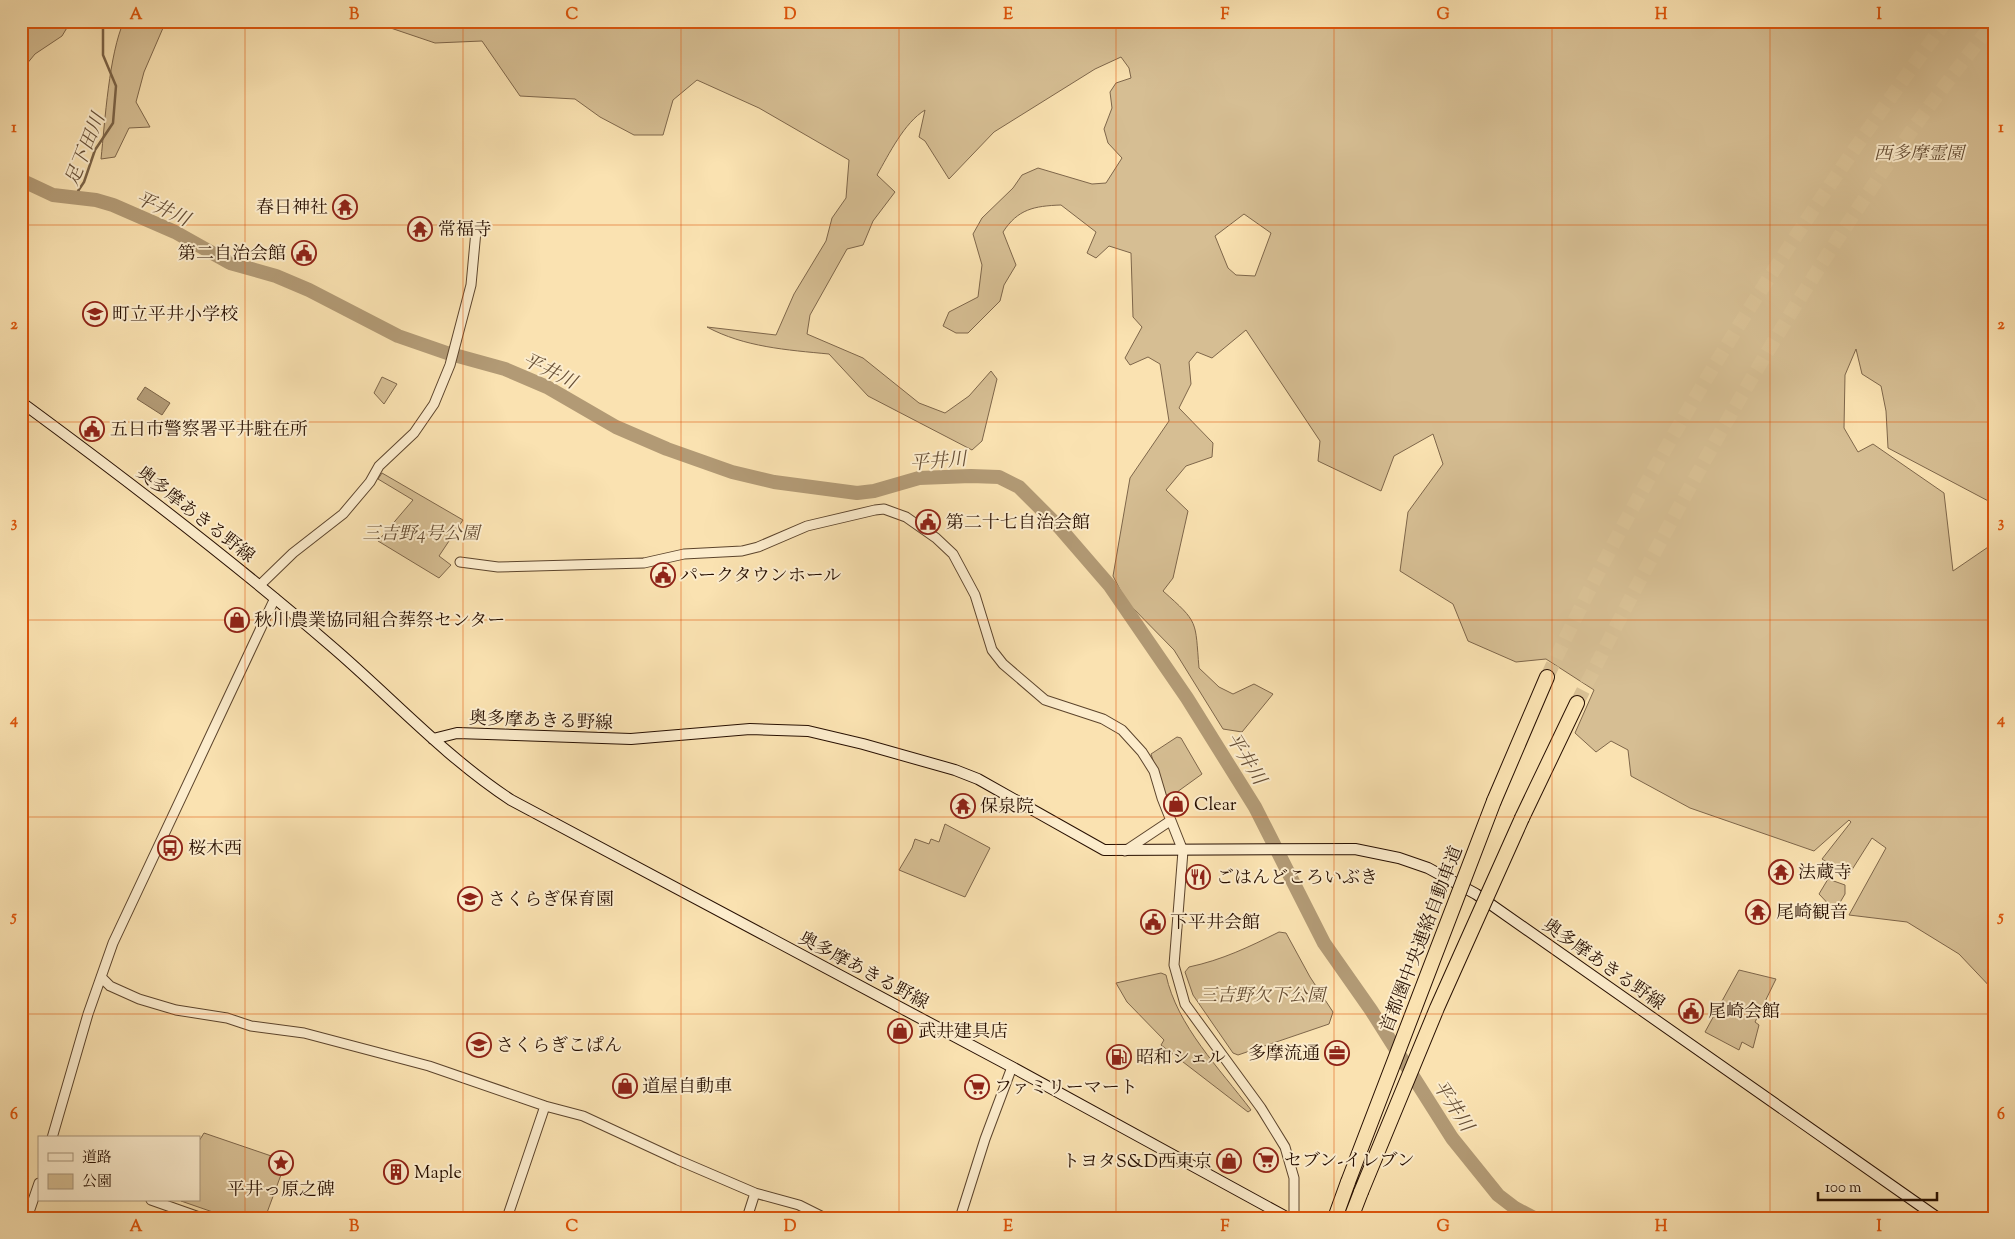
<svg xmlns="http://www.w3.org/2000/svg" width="2015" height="1239" viewBox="0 0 2015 1239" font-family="'Sorts Mill Goudy','Noto Serif JP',serif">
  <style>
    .green { fill: #d6be93; stroke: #7e664a; fill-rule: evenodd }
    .water { fill: #b29a75; stroke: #7a6246 }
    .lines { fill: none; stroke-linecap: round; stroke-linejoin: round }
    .stream { stroke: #7a6246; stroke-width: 2.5 }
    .river { stroke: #b29a75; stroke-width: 14 }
    .motorway-tunnel { stroke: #dac296; stroke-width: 14; stroke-dasharray: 14 7; stroke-linecap: butt }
    .tertiary-casing { stroke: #5c442c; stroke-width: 11 }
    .secondary-casing { stroke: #270f00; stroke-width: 12 }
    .motorway-casing { stroke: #270f00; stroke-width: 16 }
    .tertiary { stroke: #fceccc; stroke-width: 9 }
    .secondary { stroke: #fceccc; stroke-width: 10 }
    .motorway { stroke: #fae2b1; stroke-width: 14 }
    .motorway-bridge-casing { stroke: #270f00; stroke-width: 16; stroke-linecap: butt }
    .motorway-bridge { stroke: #fae2b1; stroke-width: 14 }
    .grid { fill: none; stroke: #de550b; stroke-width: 1; stroke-opacity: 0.55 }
    .labels { text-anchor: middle; stroke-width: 4; stroke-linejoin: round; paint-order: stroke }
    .park-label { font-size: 18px; font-style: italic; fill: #644c33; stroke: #fceccc }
    .poi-label { font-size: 18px; fill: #270f00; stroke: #fceccc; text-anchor: start }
    .street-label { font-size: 18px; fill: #270f00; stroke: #fceccc }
    .water-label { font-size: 19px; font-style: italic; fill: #664e35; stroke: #fceccc }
    .neatline { fill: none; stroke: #de550b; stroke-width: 2 }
    .grid-label { font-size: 16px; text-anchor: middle; font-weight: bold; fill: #de550b }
  </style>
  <rect width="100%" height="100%" fill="#fae2b1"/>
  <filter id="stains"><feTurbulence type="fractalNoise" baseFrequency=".004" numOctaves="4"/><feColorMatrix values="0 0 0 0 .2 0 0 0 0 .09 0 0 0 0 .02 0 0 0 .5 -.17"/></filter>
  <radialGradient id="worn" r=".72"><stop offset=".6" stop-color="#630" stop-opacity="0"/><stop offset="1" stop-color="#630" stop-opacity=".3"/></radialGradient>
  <path class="green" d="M21,21H71L62,36L35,54L21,71Z
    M124,21H166L144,72L136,102L150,127L129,128L115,157L101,159C105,121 109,54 124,21Z
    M370,21H1982L1985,26L1994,21V504L1888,448L1886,411L1881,386L1862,374L1856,349L1845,375L1844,428L1858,452L1873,444L1944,493L1953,571L1994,543V991L1959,954L1907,922L1849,915L1886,848L1872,838L1848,876L1822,859L1851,822L1849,820L1814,851L1690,808L1631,776L1628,750L1611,741L1596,752L1575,733L1594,690L1546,659L1516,662L1468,641L1453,604L1400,571L1408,512L1443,464L1433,434L1394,456L1381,491L1318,461L1320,441L1246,330L1212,358L1197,352L1189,362L1191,384L1179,408L1213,443L1212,457L1186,466L1166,490L1188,511L1173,578L1163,591C1199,623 1195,620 1199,668L1219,687L1233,694L1254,684L1273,694L1242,732L1223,729L1174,650L1126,601L1113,576L1130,478L1169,421L1160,364L1148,357L1130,365L1125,358L1142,327L1133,317L1131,253L1109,246L1096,258L1087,253L1096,232L1061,205C1034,206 1018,209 1003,232L1016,265L1004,285L1000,301L968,333H956L943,326L949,312L978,297L982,265L973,234L982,218L1013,188L1022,175L1038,168L1092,184L1106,183L1122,158L1108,143L1104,129L1112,108L1110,92L1116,83L1131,78L1129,68L1121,57L1095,69L994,132L949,179L925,141L919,137L925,110C904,123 889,154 877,175L895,192L873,221L863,245L847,249L810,315L807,334L863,358L919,403L945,413L969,396L991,371L997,379L982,441L972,450L868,396L829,354C787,350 744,347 707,327L776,335L794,294L826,241L832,218L846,198L849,160L759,108L697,80L673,100L663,135H634L600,117L575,99L520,96L482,41L435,43ZM1244,214L1271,233L1255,276L1236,275L1228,268L1215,236Z
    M382,377L397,384L384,404L374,393Z
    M382,473L463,520L439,556L451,565L439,578L378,541L413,500L378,479Z
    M1177,737L1181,738L1202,774L1166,800L1151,754Z
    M945,824L990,848L965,897L899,870L912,848L915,839L929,844L931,839L939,842Z
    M1828,879L1845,885V894L1835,911L1819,894Z
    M1279,932L1286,933L1310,977L1333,1012L1329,1024L1238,1055L1233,1053L1193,995L1185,972L1189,967C1222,960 1249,947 1279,932Z
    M1739,970L1776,979L1755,1022L1759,1025L1753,1048L1742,1042L1739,1050L1705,1032Z
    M1161,973L1166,975C1177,1026 1220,1069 1251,1110L1248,1112L1161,1045L1164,1040L1127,1002L1116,983Z
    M204,1133L283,1160L285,1164L265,1218H230L181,1201L199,1200V1141Z"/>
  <path class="water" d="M145,387L170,403L162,415L137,399Z"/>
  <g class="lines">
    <path class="stream" d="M80,199L78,191L84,182L95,150L113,123L116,86L103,55V21"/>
    <path class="river" d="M21,180L53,195L96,200L113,205L175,232L230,263L276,276L309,290L398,336L447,353L505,369L547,387L616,427L667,449L732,472L774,482L857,493L874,491L919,478L971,476L999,477L1019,487L1059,527L1110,586L1187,698L1255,807L1324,943L1371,1010L1452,1138L1498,1195L1515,1208L1534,1218"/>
    <path class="motorway-tunnel" d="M1547,677C1656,445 1794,227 1946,21
      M1577,703C1696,466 1827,230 1994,22"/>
    <defs>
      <path id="tertiary" d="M460,562L498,567L644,563L684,554L742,551L758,547L807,526L875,510L884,509L906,517L936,538L953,554L975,595L992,650L1003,664L1045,700L1103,719L1122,730L1142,752L1154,771L1162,798L1183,851L1174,965L1185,1004L1261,1108L1285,1147L1294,1178V1218
        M260,585L293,553L343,514L370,482L379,466L414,433L434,404L450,365L471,285L476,231
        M1125,851L1170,821
        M101,977L110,986L139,999L176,1010L227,1018L251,1026L304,1033L429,1066L545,1106L583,1116L678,1160L755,1193L799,1205L825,1218
        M52,1138L88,1014L113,943L275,598
        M151,1200L202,1218
        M27,1218L39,1183
        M507,1218L545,1106
        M747,1218L755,1193
        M960,1218L985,1139L1012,1067"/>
      <path id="secondary" d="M21,402C127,480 231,559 330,645C391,697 444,756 511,800L1012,1067L1288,1218
        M433,739L457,733L631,739L750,729L808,731L863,744L955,770L978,779L1104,850L1355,849L1399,858L1428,868L1476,894L1938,1218"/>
      <path id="motorway" d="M1494,801L1547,677
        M1522,818L1577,703
        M1335,1218L1348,1182
        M1351,1218L1361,1192"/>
    </defs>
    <use href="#tertiary" class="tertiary-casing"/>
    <use href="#secondary" class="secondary-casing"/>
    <use href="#motorway" class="motorway-casing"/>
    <use href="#tertiary" class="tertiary"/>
    <use href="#secondary" class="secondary"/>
    <use href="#motorway" class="motorway"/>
    <defs>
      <path id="motorway-bridge" d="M1348,1182L1494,801
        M1361,1192L1437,1008L1522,818"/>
    </defs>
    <use href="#motorway-bridge" class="motorway-bridge-casing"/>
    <use href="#motorway-bridge" class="motorway-bridge"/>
  </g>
  <path class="grid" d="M245,21V1218M463,21V1218M681,21V1218M899,21V1218M1116,21V1218M1334,21V1218M1552,21V1218M1770,21V1218M21,225H1994M21,422H1994M21,620H1994M21,817H1994M21,1014H1994"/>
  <defs>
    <symbol id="temple-ring" viewBox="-11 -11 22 22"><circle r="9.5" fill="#fceccc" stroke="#8f2418" stroke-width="1.5"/><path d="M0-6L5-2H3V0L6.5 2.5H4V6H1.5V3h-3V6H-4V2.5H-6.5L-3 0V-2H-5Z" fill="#8f2418"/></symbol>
    <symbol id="civic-ring" viewBox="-11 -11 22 22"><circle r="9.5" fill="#fceccc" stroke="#8f2418" stroke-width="1.5"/><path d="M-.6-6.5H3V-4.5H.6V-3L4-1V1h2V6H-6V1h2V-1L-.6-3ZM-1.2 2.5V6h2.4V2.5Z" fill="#8f2418"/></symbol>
    <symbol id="school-ring" viewBox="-11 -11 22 22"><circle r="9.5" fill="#fceccc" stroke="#8f2418" stroke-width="1.5"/><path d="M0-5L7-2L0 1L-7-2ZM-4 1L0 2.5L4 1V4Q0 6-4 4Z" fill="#8f2418"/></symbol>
    <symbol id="shop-ring" viewBox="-11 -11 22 22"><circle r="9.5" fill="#fceccc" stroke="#8f2418" stroke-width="1.5"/><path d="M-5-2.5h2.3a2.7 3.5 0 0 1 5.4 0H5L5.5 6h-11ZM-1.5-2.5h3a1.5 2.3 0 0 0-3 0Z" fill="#8f2418"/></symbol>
    <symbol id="bus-ring" viewBox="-11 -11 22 22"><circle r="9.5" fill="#fceccc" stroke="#8f2418" stroke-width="1.5"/><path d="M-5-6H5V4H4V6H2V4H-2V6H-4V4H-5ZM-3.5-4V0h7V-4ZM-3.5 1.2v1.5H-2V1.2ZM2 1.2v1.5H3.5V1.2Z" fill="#8f2418"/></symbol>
    <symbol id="restaurant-ring" viewBox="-11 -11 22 22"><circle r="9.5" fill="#fceccc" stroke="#8f2418" stroke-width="1.5"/><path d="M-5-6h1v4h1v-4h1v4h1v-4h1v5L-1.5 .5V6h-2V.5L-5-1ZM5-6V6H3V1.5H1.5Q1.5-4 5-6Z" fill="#8f2418"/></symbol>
    <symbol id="office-ring" viewBox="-11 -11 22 22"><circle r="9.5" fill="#fceccc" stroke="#8f2418" stroke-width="1.5"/><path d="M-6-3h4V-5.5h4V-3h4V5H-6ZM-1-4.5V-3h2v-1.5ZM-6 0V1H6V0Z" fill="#8f2418"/></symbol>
    <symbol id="fuel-ring" viewBox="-11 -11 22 22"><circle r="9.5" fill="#fceccc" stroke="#8f2418" stroke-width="1.5"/><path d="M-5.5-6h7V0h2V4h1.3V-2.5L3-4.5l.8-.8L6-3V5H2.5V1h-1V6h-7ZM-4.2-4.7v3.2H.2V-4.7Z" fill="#8f2418"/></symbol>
    <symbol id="supermarket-ring" viewBox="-11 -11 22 22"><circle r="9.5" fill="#fceccc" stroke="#8f2418" stroke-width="1.5"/><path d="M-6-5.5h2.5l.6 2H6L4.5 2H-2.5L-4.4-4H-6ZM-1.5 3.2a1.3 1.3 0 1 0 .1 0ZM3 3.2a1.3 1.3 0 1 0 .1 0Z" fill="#8f2418"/></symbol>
    <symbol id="sight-ring" viewBox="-11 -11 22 22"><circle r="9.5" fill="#fceccc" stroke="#8f2418" stroke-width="1.5"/><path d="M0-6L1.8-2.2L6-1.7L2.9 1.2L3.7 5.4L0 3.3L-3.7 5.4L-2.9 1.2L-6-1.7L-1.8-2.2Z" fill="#8f2418"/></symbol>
    <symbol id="building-ring" viewBox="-11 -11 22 22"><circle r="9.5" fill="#fceccc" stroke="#8f2418" stroke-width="1.5"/><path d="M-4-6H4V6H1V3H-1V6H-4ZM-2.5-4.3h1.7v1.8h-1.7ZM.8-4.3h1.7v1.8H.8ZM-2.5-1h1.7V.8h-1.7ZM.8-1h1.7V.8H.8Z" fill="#8f2418"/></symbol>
  </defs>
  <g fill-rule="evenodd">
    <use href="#temple-ring" x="331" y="193" width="28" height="28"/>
    <use href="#temple-ring" x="406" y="215" width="28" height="28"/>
    <use href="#civic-ring" x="290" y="239" width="28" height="28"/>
    <use href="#school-ring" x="81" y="300" width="28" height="28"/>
    <use href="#civic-ring" x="78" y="415" width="28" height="28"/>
    <use href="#civic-ring" x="914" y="508" width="28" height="28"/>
    <use href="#civic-ring" x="649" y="561" width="28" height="28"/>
    <use href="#shop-ring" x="223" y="606" width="28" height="28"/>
    <use href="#shop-ring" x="1162" y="790" width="28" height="28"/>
    <use href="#temple-ring" x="949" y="792" width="28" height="28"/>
    <use href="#bus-ring" x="156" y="834" width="28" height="28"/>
    <use href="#temple-ring" x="1767" y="858" width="28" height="28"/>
    <use href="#restaurant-ring" x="1184" y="863" width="28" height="28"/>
    <use href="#school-ring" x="456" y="885" width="28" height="28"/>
    <use href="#temple-ring" x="1744" y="898" width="28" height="28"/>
    <use href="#civic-ring" x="1139" y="908" width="28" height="28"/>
    <use href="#civic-ring" x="1677" y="997" width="28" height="28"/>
    <use href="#shop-ring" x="886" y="1017" width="28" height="28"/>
    <use href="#school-ring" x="465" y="1031" width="28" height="28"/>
    <use href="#office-ring" x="1323" y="1039" width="28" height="28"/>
    <use href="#fuel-ring" x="1105" y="1043" width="28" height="28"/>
    <use href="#shop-ring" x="611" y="1072" width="28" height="28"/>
    <use href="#supermarket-ring" x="963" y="1073" width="28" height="28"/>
    <use href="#supermarket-ring" x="1252" y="1146" width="28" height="28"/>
    <use href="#shop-ring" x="1215" y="1147" width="28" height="28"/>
    <use href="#sight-ring" x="267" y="1149" width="28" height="28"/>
    <use href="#building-ring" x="382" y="1158" width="28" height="28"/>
  </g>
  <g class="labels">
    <g class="park-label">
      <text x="1919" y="159">西多摩霊園</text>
      <text x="421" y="539">三吉野4号公園</text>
      <text x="1262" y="1001">三吉野欠下公園</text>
    </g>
    <g class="poi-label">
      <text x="328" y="213" text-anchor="end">春日神社</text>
      <text x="438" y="235">常福寺</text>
      <text x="286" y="259" text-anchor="end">第二自治会館</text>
      <text x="112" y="320">町立平井小学校</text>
      <text x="110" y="435">五日市警察署平井駐在所</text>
      <text x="946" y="528">第二十七自治会館</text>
      <text x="680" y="581">パークタウンホール</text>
      <text x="254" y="626">秋川農業協同組合葬祭センター</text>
      <text x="1194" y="810">Clear</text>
      <text x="980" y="812">保泉院</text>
      <text x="188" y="854">桜木西</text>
      <text x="1798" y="878">法蔵寺</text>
      <text x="1216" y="883">ごはんどころいぶき</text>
      <text x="488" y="905">さくらぎ保育園</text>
      <text x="1776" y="918">尾崎観音</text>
      <text x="1170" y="928">下平井会館</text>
      <text x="1708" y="1017">尾崎会館</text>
      <text x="918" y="1037">武井建具店</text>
      <text x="496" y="1051">さくらぎこぱん</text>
      <text x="1320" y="1059" text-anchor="end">多摩流通</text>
      <text x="1136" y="1063">昭和シェル</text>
      <text x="642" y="1092">道屋自動車</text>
      <text x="994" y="1093">ファミリーマート</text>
      <text x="1284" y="1166">セブン-イレブン</text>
      <text x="1212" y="1167" text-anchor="end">トヨタS&amp;D西東京</text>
      <text x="414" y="1178">Maple</text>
      <text x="281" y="1195" text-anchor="middle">平井っ原之碑</text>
    </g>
    <g class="street-label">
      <text transform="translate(196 514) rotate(38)" y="6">奥多摩あきる野線</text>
      <text transform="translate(541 720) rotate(2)" y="6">奥多摩あきる野線</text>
      <text transform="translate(1421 939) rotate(-69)" y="6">首都圏中央連絡自動車道</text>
      <text transform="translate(1604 964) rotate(35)" y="6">奥多摩あきる野線</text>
      <text transform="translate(864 970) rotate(28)" y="6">奥多摩あきる野線</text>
    </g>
    <g class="water-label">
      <text transform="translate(84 149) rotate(-68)" y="7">足下田川</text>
      <text transform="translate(163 208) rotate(25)" y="7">平井川</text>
      <text transform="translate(550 370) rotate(26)" y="7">平井川</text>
      <text transform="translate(938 460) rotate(-5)" y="7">平井川</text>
      <text transform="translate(1247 758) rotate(58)" y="7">平井川</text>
      <text transform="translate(1454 1105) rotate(57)" y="7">平井川</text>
    </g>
  </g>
  <rect width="2015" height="1239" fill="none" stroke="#fae2b1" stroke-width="55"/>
  <rect x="38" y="1136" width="162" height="65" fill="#fceccc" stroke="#a7947a"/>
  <rect x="48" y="1153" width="25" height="8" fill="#fceccc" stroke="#a7947a"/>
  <text x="82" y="1162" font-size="15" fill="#270f00">道路</text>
  <rect x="48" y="1174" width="25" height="15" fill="#d6be93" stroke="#a7947a"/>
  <text x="82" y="1186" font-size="15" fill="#270f00">公園</text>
  <path d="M1818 1192v8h119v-8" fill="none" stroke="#270f00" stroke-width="2.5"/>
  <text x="1825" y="1192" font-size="15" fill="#270f00" stroke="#fceccc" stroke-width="4" paint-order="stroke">100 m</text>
  <rect x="28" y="28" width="1960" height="1184" class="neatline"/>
  <g class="grid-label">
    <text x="136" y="19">A</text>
    <text x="354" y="19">B</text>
    <text x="572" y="19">C</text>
    <text x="790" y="19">D</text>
    <text x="1008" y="19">E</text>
    <text x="1225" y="19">F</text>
    <text x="1443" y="19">G</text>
    <text x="1661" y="19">H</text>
    <text x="1879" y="19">I</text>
    <text x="14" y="132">1</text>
    <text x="2001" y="132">1</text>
    <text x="14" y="329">2</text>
    <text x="2001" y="329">2</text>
    <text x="14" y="527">3</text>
    <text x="2001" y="527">3</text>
    <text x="14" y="724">4</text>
    <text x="2001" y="724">4</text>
    <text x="14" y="921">5</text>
    <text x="2001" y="921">5</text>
    <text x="14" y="1119">6</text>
    <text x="2001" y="1119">6</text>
    <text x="136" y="1231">A</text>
    <text x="354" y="1231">B</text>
    <text x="572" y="1231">C</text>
    <text x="790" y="1231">D</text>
    <text x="1008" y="1231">E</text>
    <text x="1225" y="1231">F</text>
    <text x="1443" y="1231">G</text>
    <text x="1661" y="1231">H</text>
    <text x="1879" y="1231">I</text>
  </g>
  <rect width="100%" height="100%" filter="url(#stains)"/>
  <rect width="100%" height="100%" fill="url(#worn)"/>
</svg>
